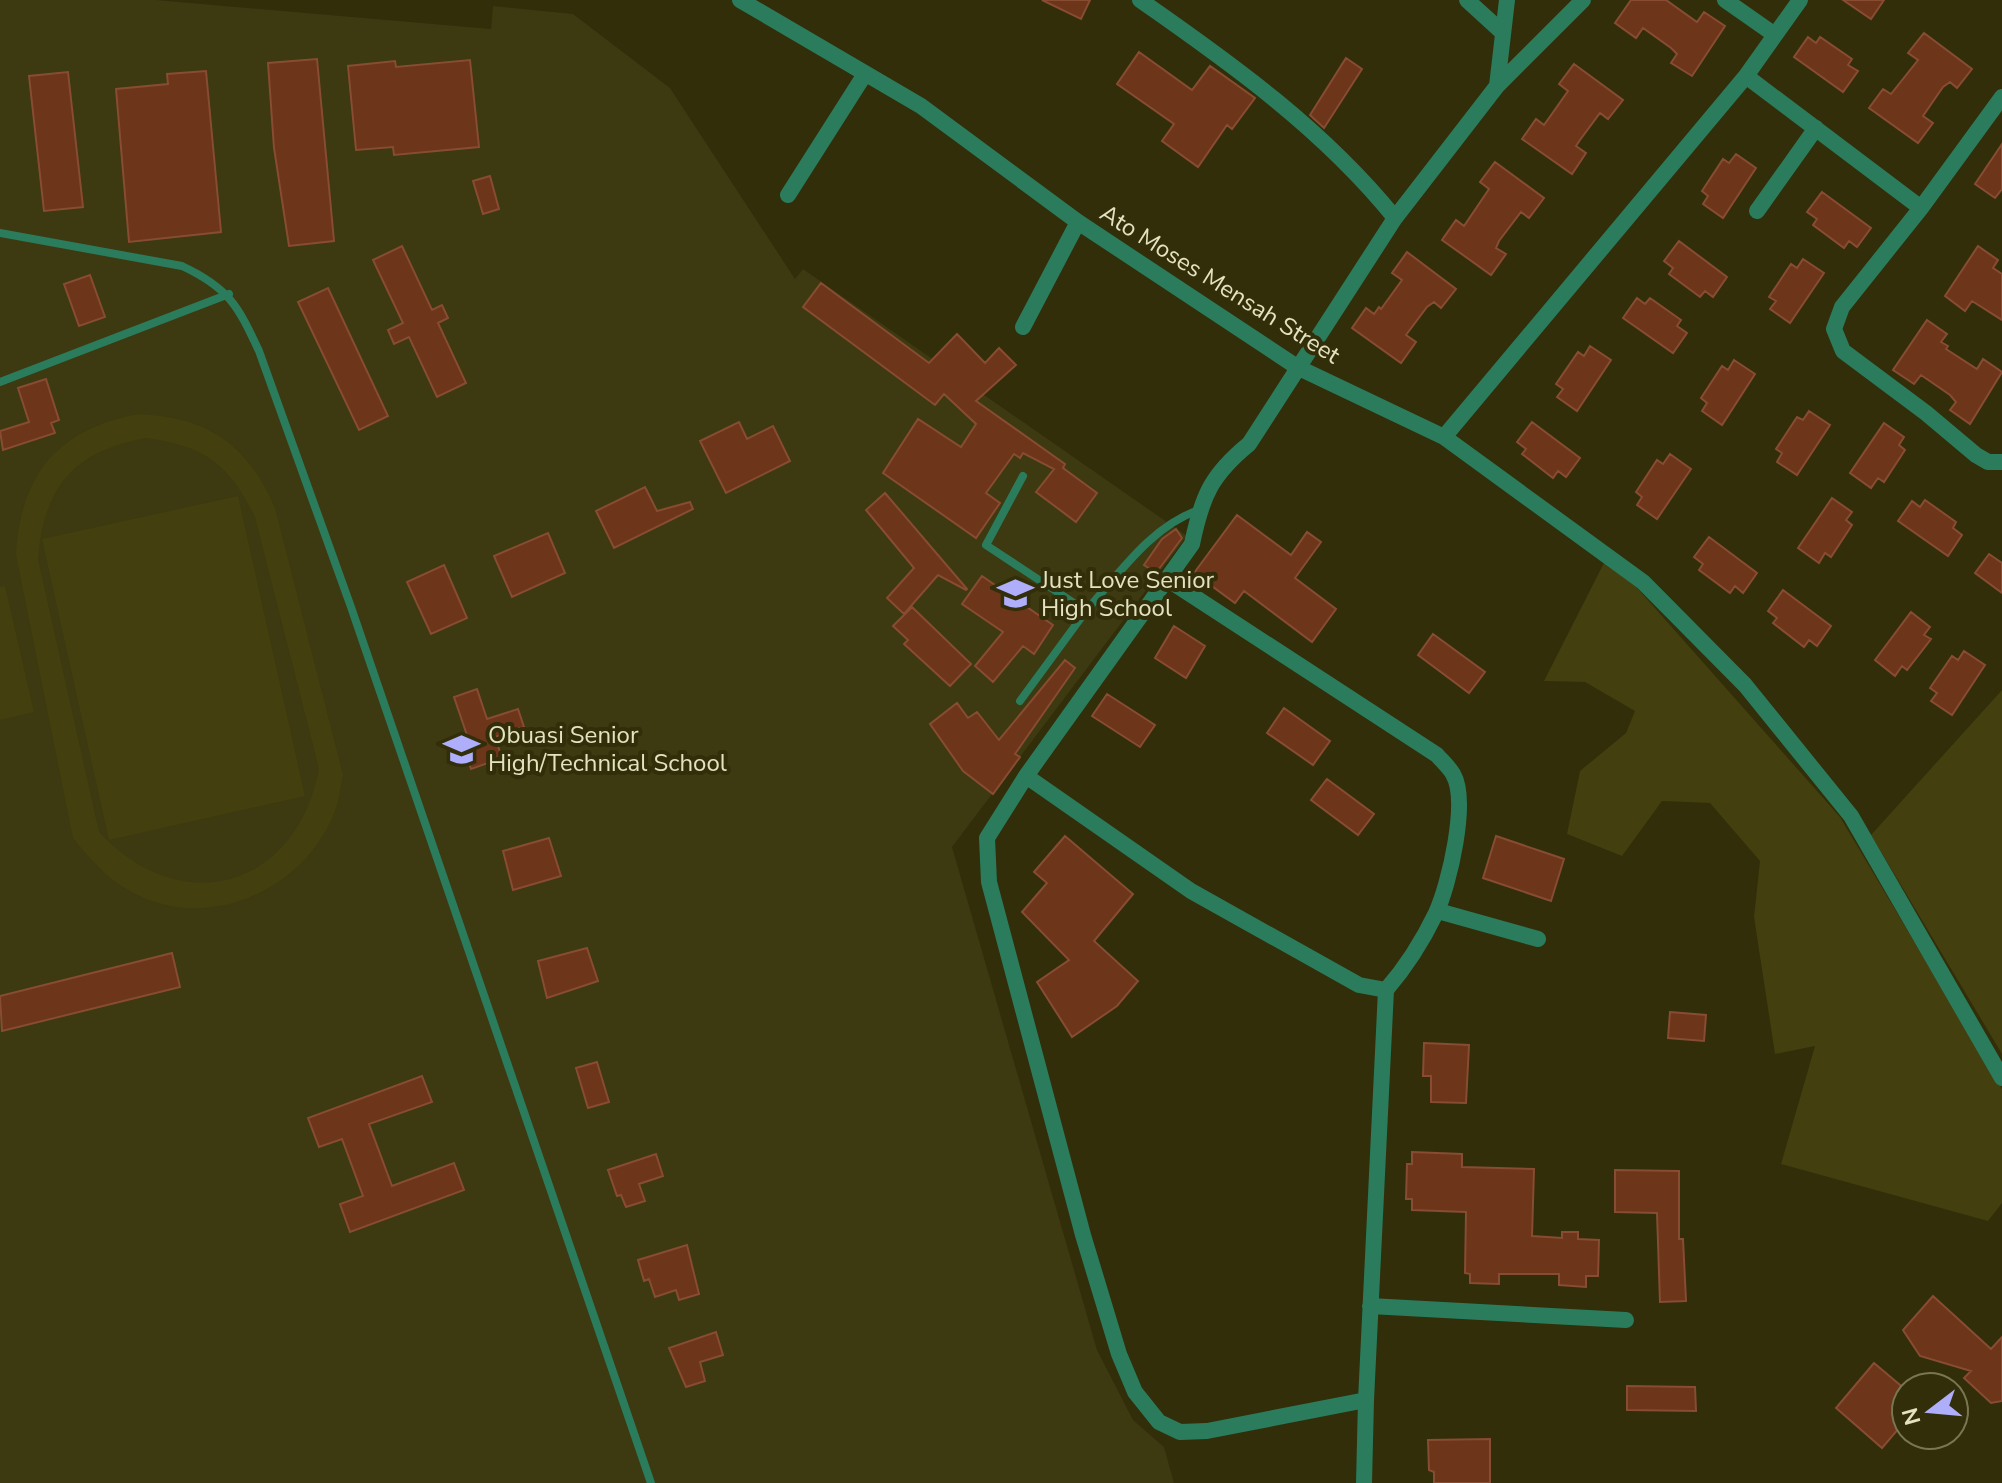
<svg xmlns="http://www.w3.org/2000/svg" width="2002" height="1483" viewBox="0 0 2002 1483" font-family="'Nunito Sans',sans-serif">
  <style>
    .built { fill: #3d3910 }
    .green { fill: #433f0e; fill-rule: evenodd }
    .building { fill: #6d351a; stroke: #874c32; stroke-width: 2 }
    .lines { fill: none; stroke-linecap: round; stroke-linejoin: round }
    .service { stroke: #2a7c5c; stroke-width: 8 }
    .minor { stroke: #2a7c5c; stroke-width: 16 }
    .labels { text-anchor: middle; stroke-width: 8; stroke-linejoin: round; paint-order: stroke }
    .street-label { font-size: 24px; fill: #e4e2c0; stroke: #312e09 }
    .poi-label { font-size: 24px; fill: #e4e2c0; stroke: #312e09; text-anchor: start }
  </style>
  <rect width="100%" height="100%" fill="#312e09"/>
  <path class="built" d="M0,0H156L491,29L493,6L573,14L670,88L795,279L803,269L1187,536L952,847L1097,1350L1133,1420L1164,1447L1174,1483H0Z"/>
  <path class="green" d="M139,414C208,417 248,445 275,508L343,775C340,788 339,804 333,816C301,892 205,934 130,891C106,878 90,859 73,838L16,555C20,474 59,428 139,414ZM146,438C205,446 229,464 255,517L319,769C296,888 182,921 99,832L38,559C44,486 74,451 146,438Z
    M238,496L305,796L109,840L42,539Z
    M1608,555L1840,817L2002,1089V1203L1988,1221L1781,1164L1815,1046L1775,1054L1754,917L1760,861L1710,803L1662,801L1622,856L1567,834L1580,771L1626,733L1635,711L1585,682L1544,681Z
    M5,586L34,712L0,720V587Z
    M2002,690V1054L1871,835Z"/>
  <path class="building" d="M1042,0H1090L1081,19Z
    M1631,0H1666L1697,22L1704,12L1725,26L1692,76L1671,63L1677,54L1671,48L1643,28L1636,38L1615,23Z
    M1843,0H1884L1871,19Z
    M1924,33L1972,69L1957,88L1950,82L1943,87L1923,116L1933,123L1918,143L1869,108L1883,89L1891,94L1918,60L1908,53Z
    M1808,37L1816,43L1820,37L1852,59L1848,65L1858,71L1843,92L1794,57Z
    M1139,52L1192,90L1210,66L1255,98L1232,129L1227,125L1198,167L1162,141L1174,124L1117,84Z
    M1346,58L1362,69L1324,128L1310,115Z
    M317,59L334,241L289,246L274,148L268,63Z
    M470,60L479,147L394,155L393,147L356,150L348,66L395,61L396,67Z
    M1574,64L1623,100L1608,119L1600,113L1580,140L1576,146L1586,153L1572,174L1522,139L1536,119L1544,125L1568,91L1559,84Z
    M206,71L221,232L129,242L116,89L168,84L167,74Z
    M68,72L83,207L44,211L29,76Z
    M2002,144V189L1995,198L1975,184Z
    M1736,154L1756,168L1723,218L1703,204L1708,196L1702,191L1723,159L1729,163Z
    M1495,162L1544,198L1529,218L1521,212L1499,241L1496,248L1506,254L1491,275L1442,240L1456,220L1464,226L1489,189L1480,182Z
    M490,176L499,209L483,214L473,181Z
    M1822,192L1871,228L1857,247L1849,241L1844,248L1813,225L1817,219L1807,212Z
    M1679,241L1727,277L1713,297L1705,291L1700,297L1669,274L1673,268L1664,261Z
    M402,246L432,310L442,305L448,318L438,323L466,383L437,397L409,337L394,344L388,330L403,323L373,260Z
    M1978,246L1998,260L1993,268L2002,274V320L1972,301L1965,311L1945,296Z
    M1407,252L1456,289L1441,308L1434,302L1427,307L1406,335L1416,342L1401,363L1352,328L1366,308L1374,314L1379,307L1381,309L1402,280L1392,273Z
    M1803,259L1824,273L1790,323L1770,309L1776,301L1769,297L1791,264L1797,268Z
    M90,275L105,317L79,326L64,284Z
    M821,283L929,363L957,334L985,363L999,348L1016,365L976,401L1065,464L1063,468L1097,493L1076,522L1036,492L1054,469L1023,453L1020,458L1014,454L986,493L1000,503L976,538L883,473L918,419L961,447L976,424L944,394L935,405L803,307Z
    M328,288L388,416L359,430L298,302Z
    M1637,298L1645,304L1650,298L1681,320L1677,326L1687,333L1673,353L1623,318Z
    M1927,320L1947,334L1941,342L1948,346L1946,349L1977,369L1983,359L2002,372L1970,424L1950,410L1956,402L1950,395L1921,375L1914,384L1893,370Z
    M1590,346L1611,360L1577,411L1557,397L1563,389L1556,384L1578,352L1584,356Z
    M1734,360L1755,374L1722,425L1702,411L1707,403L1701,398L1722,366L1728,370Z
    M46,379L59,420L51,423L55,433L3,450L0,431L29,422L18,388Z
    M1809,411L1830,425L1797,475L1777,462L1782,453L1776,449L1797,417L1803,420Z
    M739,422L747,439L773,426L790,461L726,493L700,441Z
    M1532,422L1580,458L1566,477L1558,471L1553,478L1522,454L1526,449L1517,442Z
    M1884,423L1904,437L1899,445L1905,450L1884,482L1878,478L1871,488L1850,473Z
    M1670,454L1691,469L1657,519L1637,505L1642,497L1636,492L1657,460L1663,464Z
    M645,487L657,511L690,502L693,509L614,548L596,511Z
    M885,493L967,589L966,590L938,575L904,614L887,598L914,568L866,510Z
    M1832,498L1852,512L1846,520L1852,525L1831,557L1825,553L1819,563L1798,548Z
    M1925,500L1956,522L1953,528L1962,535L1948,556L1898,521L1912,501L1920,507Z
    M1237,515L1291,555L1307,532L1321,542L1295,578L1336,609L1312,642L1244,591L1235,603L1194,573Z
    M1176,529L1182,538L1156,573L1144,565L1162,539Z
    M548,533L565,573L512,597L494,556Z
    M1709,537L1757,573L1743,593L1735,586L1730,593L1699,570L1703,564L1694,557Z
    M1989,554L2002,563V593L1975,573Z
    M444,565L467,618L431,634L407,582Z
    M982,576L1053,625L1034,654L1023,646L993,682L975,666L1003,632L962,604Z
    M1783,590L1831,626L1817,646L1809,640L1804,647L1773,623L1777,618L1768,611Z
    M912,607L971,664L950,686L904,644L908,640L893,626Z
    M1911,612L1930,627L1924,635L1931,639L1907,670L1902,666L1895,676L1875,660Z
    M1174,626L1205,646L1186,678L1155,658Z
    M1433,634L1485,672L1469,693L1418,655Z
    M1964,651L1985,665L1952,715L1931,701L1937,693L1930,688L1952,656L1958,660Z
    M1065,660L1075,668L1015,754L1020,757L993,794L963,771L930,724L957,703L968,718L977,712L999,740Z
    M477,689L487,719L518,709L524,727L495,737L502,758L471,769L463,746L470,744L454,697Z
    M1107,694L1155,725L1140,747L1092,716Z
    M1284,708L1330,741L1313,765L1267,733Z
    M1327,779L1374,814L1358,835L1311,800Z
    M1065,836L1133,894L1094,941L1138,981L1117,1006L1072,1037L1037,982L1069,960L1022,912L1047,883L1034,872Z
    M1496,836L1564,859L1551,901L1483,878Z
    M549,838L561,876L513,890L503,851Z
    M587,948L598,981L547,998L538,961Z
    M172,953L180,987L2,1031L0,996Z
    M1670,1012L1706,1015L1704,1041L1668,1038Z
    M1424,1043L1469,1045L1466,1103L1431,1102V1076H1423Z
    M597,1062L609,1102L588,1108L576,1068Z
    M422,1076L432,1102L369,1124L392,1186L454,1163L464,1190L350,1232L340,1204L363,1196L342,1139L319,1147L308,1118Z
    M1412,1152L1462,1154V1167L1534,1169L1532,1236L1562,1238V1232H1578V1239L1599,1240L1598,1276H1586V1287L1559,1285V1274H1499V1284L1470,1283V1274L1465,1273L1466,1212L1412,1210V1199H1406L1407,1164H1412Z
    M656,1154L663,1176L639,1184L645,1201L626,1207L621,1195L617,1196L608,1170Z
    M1615,1170L1679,1171V1239H1683L1686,1301L1660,1302L1657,1213L1615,1212Z
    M687,1245L699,1294L679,1300L676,1290L655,1297L649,1279L644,1281L638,1260Z
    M1933,1296L1991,1349L2002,1337V1401L1991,1403L1964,1378L1971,1371L1920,1356L1903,1330Z
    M716,1332L723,1355L700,1362L705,1381L686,1387L669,1348Z
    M1874,1363L1906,1390V1420L1882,1448L1836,1408Z
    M1627,1386L1695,1387L1696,1411L1627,1410Z
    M1490,1439V1483H1434V1472L1429,1470L1428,1440Z"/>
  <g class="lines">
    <path class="service" d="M0,233L182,266C229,288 238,306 259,351L351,607L651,1483
      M0,382L229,294
      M1023,476L986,545L1086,611C1119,574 1151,526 1199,510
      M1020,701L1086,611"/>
    <path class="minor" d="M740,0L921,106L1078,222L1297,367L1444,437L1643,582L1745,685L1851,816L2002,1078
      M1140,0C1232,64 1324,130 1395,218
      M1467,0L1502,32
      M1725,0L1775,35
      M1746,76L1921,208
      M1497,86L1507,0
      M2002,97L1921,208L1842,307L1834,329L1843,351L1926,413L1976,455L1988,462H2002
      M788,195L865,74
      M1757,211L1816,128
      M1023,327L1078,222
      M1444,437L1746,76L1800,0
      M1167,579L1437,755C1442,761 1449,767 1453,774C1469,801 1449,885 1436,913C1423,940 1406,967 1386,990L1366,1400L1207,1431L1180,1432L1159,1422L1135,1392L1119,1354L1083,1235L989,882L987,838L1026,776L1192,544C1202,496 1211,475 1249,444L1395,218L1497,86L1583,0
      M1026,776L1191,891L1359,985L1386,990
      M1438,911L1538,939
      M1370,1306L1626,1320
      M1364,1483L1366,1400"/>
  </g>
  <defs>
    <symbol id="school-bare" viewBox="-9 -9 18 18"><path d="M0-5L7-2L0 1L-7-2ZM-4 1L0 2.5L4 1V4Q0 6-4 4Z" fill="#aeaefa" stroke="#312e09" stroke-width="2.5" paint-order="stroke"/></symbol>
  </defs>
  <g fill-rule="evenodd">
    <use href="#school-bare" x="990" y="568" width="51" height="51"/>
    <use href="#school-bare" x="436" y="724" width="51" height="51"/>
  </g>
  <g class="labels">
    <g class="street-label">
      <text transform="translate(1220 284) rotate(32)" y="8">Ato Moses Mensah Street</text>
    </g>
    <g class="poi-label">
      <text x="1041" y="588">Just Love Senior<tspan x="1041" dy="28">High School</tspan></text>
      <text x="488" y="743">Obuasi Senior<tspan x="488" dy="28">High/Technical School</tspan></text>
    </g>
  </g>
  <g transform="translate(1930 1411) rotate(254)"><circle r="38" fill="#312e09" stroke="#797652" stroke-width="2"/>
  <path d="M0-6L14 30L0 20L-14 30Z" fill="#aeaefa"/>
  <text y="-12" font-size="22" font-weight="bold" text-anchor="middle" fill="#e4e2c0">N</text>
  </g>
</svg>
